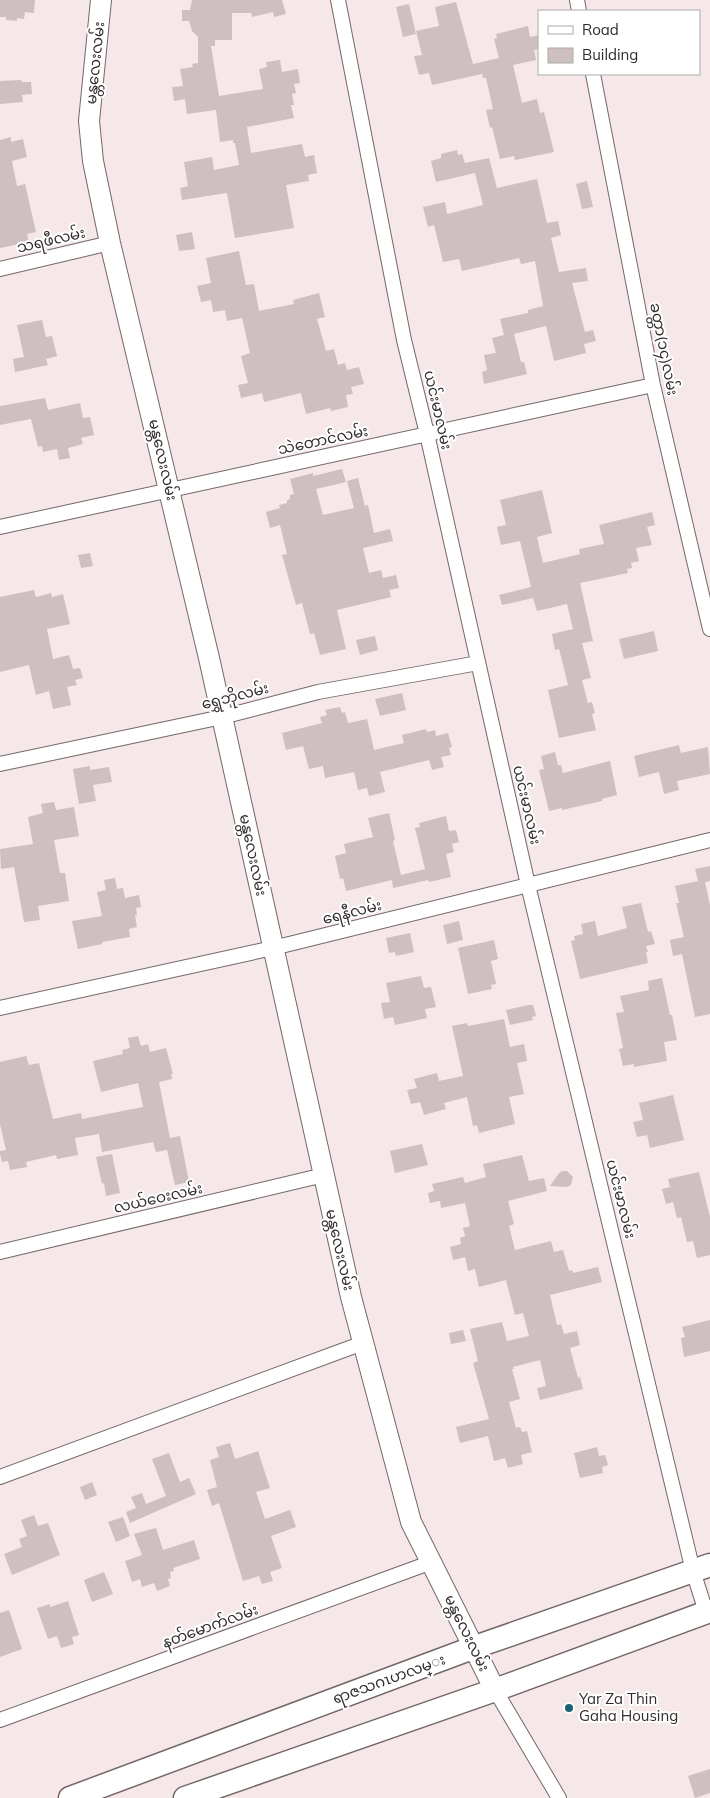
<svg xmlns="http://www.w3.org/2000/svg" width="710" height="1798" viewBox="0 0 710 1798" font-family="Mulish,'Noto Sans Myanmar',sans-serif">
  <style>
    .building { fill: #cebfc1 }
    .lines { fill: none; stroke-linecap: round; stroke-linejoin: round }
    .minor-casing { stroke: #746768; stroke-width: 16 }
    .secondary-casing { stroke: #746768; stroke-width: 22 }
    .primary-casing { stroke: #746768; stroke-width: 25 }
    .minor { stroke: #fff; stroke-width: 14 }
    .secondary { stroke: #fff; stroke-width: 20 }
    .primary { stroke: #fff; stroke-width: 22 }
    .poi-dot { fill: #1a6071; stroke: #fff; stroke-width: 2 }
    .labels { text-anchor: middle; stroke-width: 4; stroke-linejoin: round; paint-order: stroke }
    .street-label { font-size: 15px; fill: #322c2d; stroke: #fff }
    .poi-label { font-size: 15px; fill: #322c2d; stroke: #fff; text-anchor: start }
  </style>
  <rect width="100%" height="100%" fill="#f6e7e9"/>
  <path class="building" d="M0,0H35L34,13L25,12L24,19L17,18V21L6,20V17H0Z
    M192,0H282L286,14L274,17L273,12L252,17L251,13H232V40H215V46H211L219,96L263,89L259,69L267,67L266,62L280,60L282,72L298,69L300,83L294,84L296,93L292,94L294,105H291L294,118L247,127L251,153L302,144L305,157L314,155L317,173L308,175L309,181L286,185L294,228L235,238L227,193L182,200L180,188L188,186L184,162L212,157L214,170L239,165L235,143H233V140L220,142L216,110L187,114L185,99L174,101L172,87L183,86L180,69L193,67L192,64L198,63V37L192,31L189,21H182V10H190Z
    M456,2L473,64L499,58L494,39L497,38L496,34L528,26L530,37L539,35V49L534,50L536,60L513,65L522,103L537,99L540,113L544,112L554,152L515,160L514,156L500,159L492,127L490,128L486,110L493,109L486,78H483L482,74L432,85L429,73L419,75L414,56L422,55L416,31L439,26L435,7Z
    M409,4L416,34L403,37L396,7Z
    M21,80L22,82H31L32,94L22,95L23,102L0,104V81Z
    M11,137V142L23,139L27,157L12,161L17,186L25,184L36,232L27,234L29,242L0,248V140Z
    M457,150L458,155L462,154L465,163L489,158L497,188L537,179L547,223L558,221L561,235L551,238L559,272L586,268L588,281L572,283L585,332L593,330L596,341L584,344L586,353L554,361L546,326L514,334L521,362H524L527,374L484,384L482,372L487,370L484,355L496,353L492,338L504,335L500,319L528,313V310L543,306L535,261L521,264L519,258L462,271L459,259L443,262L434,225L428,227L423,207L445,202L447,214L483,205L475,173L436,182L431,161L441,158V154Z
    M587,181L593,207L582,209L576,184Z
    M192,232L195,249L179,251L176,235Z
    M239,251L246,285L254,284L259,311L294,304L293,300L319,293L325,317L317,319L326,351L334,349L338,365L345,363L347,370L359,367L364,384L351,387L353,394L346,395L348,407L331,411L330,408L306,414L301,393L264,402L262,393L241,398L238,385L248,383L241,356L250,353L242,318L227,321L225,310L213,312L211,300L201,302L197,286L211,283L206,258Z
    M42,320L46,337L52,336L57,356L46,359L48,365L15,372L13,359L24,357L17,325Z
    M45,398L48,410L80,403L83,418L90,417L94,435L81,438L83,444L68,448L70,458L59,460L57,449L43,452L42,446L38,447L31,419L0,425V406Z
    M342,469L346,482L316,489L323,515L354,508L347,481L358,478L365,506L368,505L374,533L390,529L393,541L363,548L369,573L381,570L383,578L396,575L399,588L389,590L391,597L337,610L346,649L320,655L314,633L310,634L302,603L296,605L282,555L287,554L280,525L270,528L266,512L280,508L279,505L287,503V500L290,499V495L294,494L290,479L313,473V476Z
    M542,490L552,533L537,537L543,563L580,554L579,549L604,544L599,525L652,512L655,525L647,527L652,545L636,548L639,561L631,563L632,568L627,569L628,573L580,583L593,641L582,643L591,678L582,680L588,703L592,702L595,713L592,714L596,730L559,738L548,690L568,685L559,649L555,650L552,634L573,629L567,604L537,611L533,598L502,605L499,595L531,587L520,541L501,545L497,527L506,525L500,500Z
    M90,553L93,566L81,568L78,555Z
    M34,590L36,597L51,593L52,597L63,594L70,624L47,629L53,659L69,655L73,669L80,668L83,678L75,680L77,685L67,687L71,705L53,709L49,691L36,695L29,665L0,672V597Z
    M654,631L658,651L624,659L619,639Z
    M375,636L378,650L360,655L356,640Z
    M402,693L406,710L380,716L375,699Z
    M340,707L342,713L345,712L348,723L367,719L374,750L404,743L402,735L426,729L427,732L435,730L436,736L448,733L452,747L449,748L451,755L441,757L444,767L432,770L429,760L380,772L385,792L369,796L367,788L358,790L354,772L325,778L323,766L309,769L303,746L286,750L282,733L322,723L320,717L327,715L325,710Z
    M679,745L681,753L708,747L710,774L677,781L679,790L664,794L659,772L639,777L634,756Z
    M555,752L558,765H561L563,773L610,761L617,795L602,799V801L562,810V808L549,811L539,770L544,769L541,756Z
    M90,766V770L109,767L112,782L93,785L96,801L79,804L73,769Z
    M54,802L56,810L74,807L79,836L54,840L60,873H65L69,901L38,906L40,920L24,922L14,867L1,869L0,849L33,844L28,817L43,813L41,804Z
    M389,813L395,840L393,841L401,875L425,869L415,828L420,827L419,823L446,816L449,831L456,830L459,842L452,844L454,852L446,854L451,877L429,882L428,880L393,888L392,880L346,891L343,878L340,879L335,856L346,853L344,844L373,837L368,818Z
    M710,866V881L705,882L710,905V1014L695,1017L682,954L673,956L670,940L684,937L676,903H679L675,886L698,881L695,869Z
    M115,878L117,889L123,888L125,898L139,895L141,907L136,908L137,915H135L137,927L129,929L130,937L102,942V944L78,949L72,921L102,916L97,892L106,890L104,880Z
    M641,903L648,932L651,931L655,944L646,946L648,952H646L648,963L580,979L571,941L575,940L574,936L583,934L581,924L595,921L598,936L627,928L622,907Z
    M459,921L463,940L447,944L443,925Z
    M410,933L414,952L396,956L395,952L389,953L386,938Z
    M494,940L498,959L491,961L496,984L491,985L492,989L468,994L458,948Z
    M421,976L424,988L431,987L436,1007L425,1009L427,1018L395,1025L393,1017L384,1019L381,1003L390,1002L386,983Z
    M662,978L670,1015H672L677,1040L664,1042L667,1061L634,1067V1064L623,1066L619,1049L623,1048L616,1013L624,1012L620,996L649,990L648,981Z
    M529,1005H533L536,1016L532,1017L533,1020L510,1025L506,1010Z
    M504,1019L510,1047L524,1044L527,1061L517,1063L524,1094L509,1097L515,1124L479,1133L477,1125L473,1126L467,1097L444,1103L446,1109L424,1115L420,1102L411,1104L407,1090L417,1088L414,1079L437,1073L439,1081L463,1076L452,1026L467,1023L468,1026Z
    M138,1036L141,1046L148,1044L150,1052L166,1048L173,1074H171L172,1079L159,1082L170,1138L180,1136L189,1182L175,1185L167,1150L156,1152L153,1142L102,1152L99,1134L75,1138L78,1155L57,1159L56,1155L26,1162L27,1167L10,1170L8,1161L2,1162L0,1154V1151L6,1150L0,1124V1062L26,1056L29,1065L39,1063L53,1119L81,1113L82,1119L143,1107L138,1083L101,1092L93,1061L123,1054L122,1050L130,1048L128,1038Z
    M673,1095L684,1140L650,1148L647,1135L637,1137L633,1122L643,1120L639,1103Z
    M422,1144L428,1165L395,1173L390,1151Z
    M112,1154L120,1193L106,1196L104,1183L102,1184L96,1157Z
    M522,1155L529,1181L544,1178L547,1191L508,1201L514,1224L509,1226L515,1250L551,1241L554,1252L563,1250L569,1271L572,1270L573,1273L598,1267L602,1282L550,1295L557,1325L561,1324L564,1334L577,1331L580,1345L570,1348L578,1378L580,1377L583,1389L540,1400L537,1388L546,1386L540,1360L513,1367L514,1369H512L520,1399L509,1402L516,1428L520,1427L522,1432L527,1431L532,1452L521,1455L523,1464L508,1468L505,1458L494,1461L488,1436L460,1443L456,1427L489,1419L473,1363L478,1361L470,1329L502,1322L507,1341L529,1336L523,1313L515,1315L506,1280L479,1287L475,1269L468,1271L465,1257L453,1260L450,1247L461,1244L460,1238L465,1236L463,1228L470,1226L465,1203L441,1208L440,1201L430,1203L428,1193L434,1191L432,1184L463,1177L465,1183L486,1177L483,1164Z
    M563,1171H567L573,1177L571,1185L567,1187L550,1186L559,1173Z
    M699,1172L710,1217V1255L697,1258L693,1241L687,1242L681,1217L677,1218L673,1202L666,1204L662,1189L670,1187L668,1179Z
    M710,1320V1351L684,1357L681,1338L685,1337L682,1327Z
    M463,1330L466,1341L451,1344L449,1333Z
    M230,1443L235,1459L258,1451L270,1488L256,1492L265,1519L290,1510L296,1527L271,1536L282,1568L270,1572L273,1581L262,1584L259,1576L243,1581L219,1503L212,1506L207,1490L217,1487L210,1460L219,1457L216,1447Z
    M597,1447L599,1456L605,1455L608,1465L602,1467L603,1473L580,1478L574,1453Z
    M169,1453L180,1482L189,1478L196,1494L130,1523L126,1512L136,1508L131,1497L142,1493L146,1504L166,1496L152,1459Z
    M92,1482L97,1495L85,1500L80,1487Z
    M34,1515L38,1526L48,1523L60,1555L12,1575L4,1554L22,1547L19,1539L27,1536L21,1520Z
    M123,1517L130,1536L116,1542L108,1522Z
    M156,1528L163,1550L194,1540L200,1559L173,1568L174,1571L170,1572L171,1578L168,1579L170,1586L157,1591L154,1583L142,1587L140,1579L132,1582L125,1561L142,1555L134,1534Z
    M104,1572L113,1594L92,1602L84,1580Z
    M68,1601L79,1635L72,1637L74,1644L61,1648L57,1636L48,1639L37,1608L50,1604V1607Z
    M9,1610L22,1649L0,1657V1613Z
    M710,1769V1793L695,1798L688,1776Z"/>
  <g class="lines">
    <defs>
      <path id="minor" d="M338,0L404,340L427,434L528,885L693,1571L706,1612
        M577,0L579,11
        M593,74L653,385L710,629
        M0,269L110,243
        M0,527L653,385
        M0,764L222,717L318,692L478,663
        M0,1008L273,948L710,840
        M0,1252L324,1175
        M0,1477L363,1343
        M495,1690L559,1798
        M0,1720L432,1562"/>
      <path id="secondary" d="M101,0L89,121L93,161L110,243L209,658L351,1297L411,1522L495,1690"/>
      <path id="primary" d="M70,1798L475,1647L710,1565
        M185,1798L495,1690L710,1611"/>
    </defs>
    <use href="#minor" class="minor-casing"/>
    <use href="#secondary" class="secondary-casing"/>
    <use href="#primary" class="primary-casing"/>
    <use href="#minor" class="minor"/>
    <use href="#secondary" class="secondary"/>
    <use href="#primary" class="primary"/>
  </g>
  <circle class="poi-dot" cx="569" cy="1708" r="5"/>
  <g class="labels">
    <g class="street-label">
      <text transform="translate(95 63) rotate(-84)" y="5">မန္တလေးလမ်း</text>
      <text transform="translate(51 240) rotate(-13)" y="5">သရဖီလမ်း</text>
      <text transform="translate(664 349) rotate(79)" y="5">ခတ္တာ(၁၄)လမ်း</text>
      <text transform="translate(438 410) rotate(77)" y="5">ယင်းမာလမ်း</text>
      <text transform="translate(323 440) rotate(-12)" y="5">သဲတောင်လမ်း</text>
      <text transform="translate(163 460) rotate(77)" y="5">မန္တလေးလမ်း</text>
      <text transform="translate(235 696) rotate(-14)" y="5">ရွှေဘိုလမ်း</text>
      <text transform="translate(527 805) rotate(77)" y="5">ယင်းမာလမ်း</text>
      <text transform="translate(253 855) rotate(78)" y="5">မန္တလေးလမ်း</text>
      <text transform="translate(352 912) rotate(-14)" y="5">ရေနီလမ်း</text>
      <text transform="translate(158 1198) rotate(-13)" y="5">လယ်ဝေးလမ်း</text>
      <text transform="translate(621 1199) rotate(76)" y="5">ယင်းမာလမ်း</text>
      <text transform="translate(340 1250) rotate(77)" y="5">မန္တလေးလမ်း</text>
      <text transform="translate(210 1626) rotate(-20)" y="5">နတ်မောက်လမ်း</text>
      <text transform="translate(467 1633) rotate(64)" y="5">မန္တလေးလမ်း</text>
      <text transform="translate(389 1679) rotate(-20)" y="5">ရာဇသဂၤဟလမ္း</text>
    </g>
    <g class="poi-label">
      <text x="579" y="1704">Yar Za Thin<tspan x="579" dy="17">Gaha Housing</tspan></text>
    </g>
  </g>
  <rect x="538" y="10" width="162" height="65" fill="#ffffff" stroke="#adabab"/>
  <rect x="548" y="26" width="25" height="8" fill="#ffffff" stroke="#adabab"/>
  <text x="582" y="35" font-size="15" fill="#322c2d">Road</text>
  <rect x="548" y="48" width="25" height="15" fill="#cebfc1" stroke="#adabab"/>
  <text x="582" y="60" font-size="15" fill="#322c2d">Building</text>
</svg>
